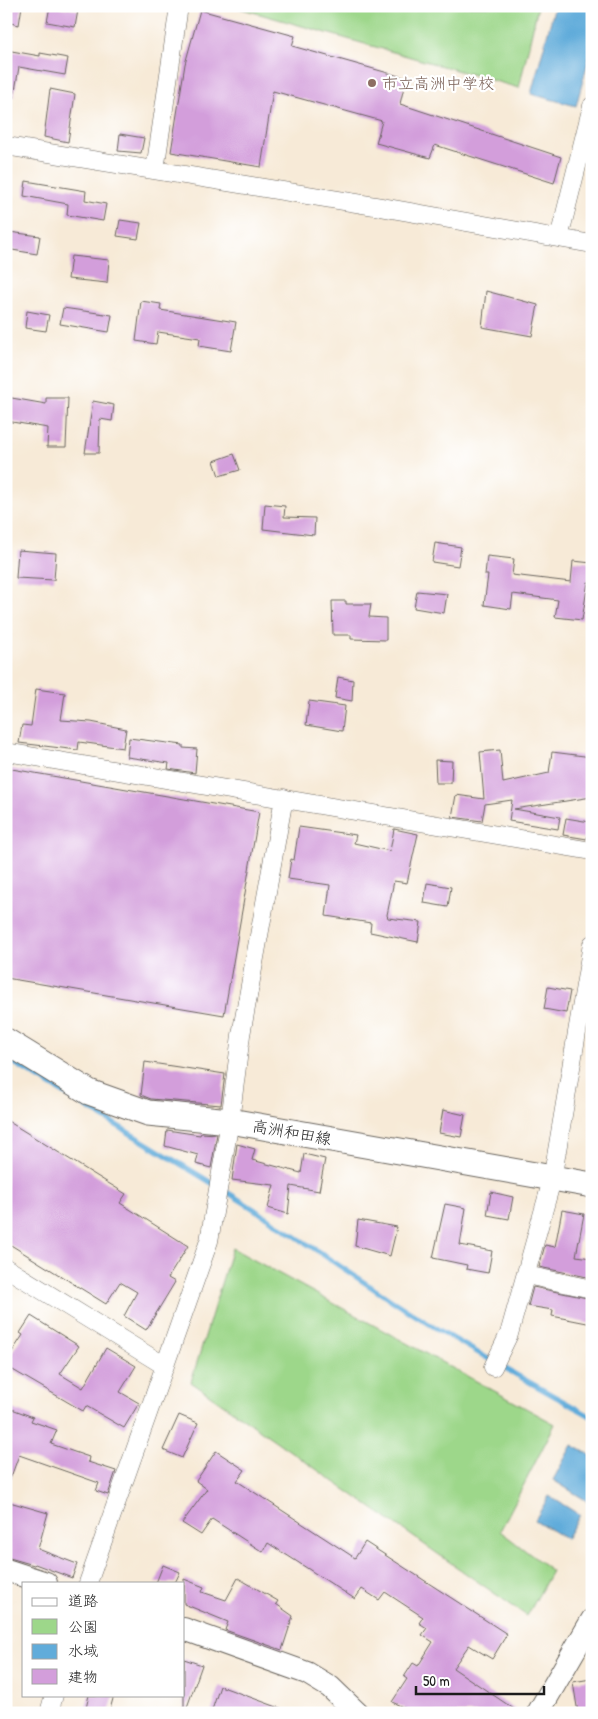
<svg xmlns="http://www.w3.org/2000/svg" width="598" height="1719" viewBox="0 0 598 1719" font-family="'Patrick Hand','Klee One',sans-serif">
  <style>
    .green { fill: #9dd78a; stroke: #5c7a53 }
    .water { fill: #61acda; stroke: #3e647b }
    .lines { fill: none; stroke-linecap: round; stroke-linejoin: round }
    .stream { stroke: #61acda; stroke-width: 5 }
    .building { fill: #d39edb }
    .minor-casing { stroke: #69645d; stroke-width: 19 }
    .tertiary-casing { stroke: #69645d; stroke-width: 24 }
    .secondary-casing { stroke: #69645d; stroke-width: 27 }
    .minor { stroke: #fff; stroke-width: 18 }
    .tertiary { stroke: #fff; stroke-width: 22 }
    .secondary { stroke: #fff; stroke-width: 25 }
    .education-dot { fill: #8d6e63; stroke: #fff; stroke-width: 2 }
    .labels { text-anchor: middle; stroke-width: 4.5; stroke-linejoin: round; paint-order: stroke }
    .education-label { font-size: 16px; fill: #785e54; stroke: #fff; text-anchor: start }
    .street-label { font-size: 16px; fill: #1c1c1c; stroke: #fff }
  </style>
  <rect width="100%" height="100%" fill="#fff"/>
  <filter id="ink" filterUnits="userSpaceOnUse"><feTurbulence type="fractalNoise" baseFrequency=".02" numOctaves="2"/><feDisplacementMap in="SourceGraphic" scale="10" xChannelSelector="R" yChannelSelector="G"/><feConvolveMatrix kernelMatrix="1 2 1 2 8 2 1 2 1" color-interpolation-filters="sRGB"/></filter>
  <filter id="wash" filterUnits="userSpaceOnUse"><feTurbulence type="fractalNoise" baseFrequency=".0096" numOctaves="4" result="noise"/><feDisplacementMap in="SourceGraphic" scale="20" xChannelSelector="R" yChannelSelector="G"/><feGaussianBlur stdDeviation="1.12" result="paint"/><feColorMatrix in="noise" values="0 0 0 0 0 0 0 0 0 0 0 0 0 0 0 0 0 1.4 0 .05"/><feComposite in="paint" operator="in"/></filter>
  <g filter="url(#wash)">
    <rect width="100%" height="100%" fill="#f7ead7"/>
    <path class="green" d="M232,6H538L519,88Z
      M232,1248L555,1424L500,1531L552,1571L527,1616L191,1382Z"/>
    <path class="water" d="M555,6H592V47L576,106L531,94Z
      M572,1445L592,1456V1504L553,1480Z
      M549,1496L580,1515L566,1539L535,1520Z"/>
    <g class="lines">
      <path class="stream" d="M6,1058L215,1185
        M222,1189C280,1224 334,1263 391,1300C456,1342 524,1379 592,1417"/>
    </g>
    <g id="blocks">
      <path class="building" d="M6,6H22L19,25L6,22Z
        M50,6L78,10L75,27L47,22Z
        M200,10L295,36L292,46L406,78L400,104L561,157L554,183L435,145L430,158L376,143L382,121L273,91L261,167L171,152L185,64Z
        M6,50L40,56V53L68,58L65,75L19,67L14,97L6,96Z
        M50,89L75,94L68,142L44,137Z
        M120,134L144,138L141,153L118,151Z
        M26,181L86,191L85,200L106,204L103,221L67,215L68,204L24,196Z
        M120,220L141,223L138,239L117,236Z
        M9,232L40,236L37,254L6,249Z
        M71,256L109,260L107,283L68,279Z
        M486,291L538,305L532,336L482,327Z
        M141,301L161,304L160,310L236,322L231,351L199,346L200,338L158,332L156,344L136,341Z
        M63,308L112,315L109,332L60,324Z
        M27,311L49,315L46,331L25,328Z
        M6,397L46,404V398H68L66,447H47L48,428L6,421Z
        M93,401L114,405L112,421L100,419L99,453H85Z
        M234,454L240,470L219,476L214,461Z
        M265,504L285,506L284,517L315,518L314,535L263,529Z
        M435,543L461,547L458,566L432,562Z
        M18,550L56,553L54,580L16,578Z
        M487,556L514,559L512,575L571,582L573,561L592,563V583L588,582L582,620L555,617L558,600L513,594L511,609L484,605L488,575H485Z
        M417,591L447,594L444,613L414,608Z
        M332,601H346V604H371L369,617L386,618V640L351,639V635H333Z
        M338,677L353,680L352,701L335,698Z
        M36,689L65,693L61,720L91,722L126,729L123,748L79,742L78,750L19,743L22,725L31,726Z
        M309,701L345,706L342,731L306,725Z
        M129,738L183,745V748L197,749L195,773L168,769L169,763L127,757Z
        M500,750L503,783L549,773L552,752L592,757V797L514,809L560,817L558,829L509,821L512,800L485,804L482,821L452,817L456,795L484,799L480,752Z
        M435,760L452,761L451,783H436Z
        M6,768L259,812L224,1015L6,978Z
        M566,818L590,822L587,839L563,835Z
        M299,827L356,835L354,843L390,851L394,829L418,834L407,883L394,881L387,915L388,918L421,922L418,942L370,932L371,923L326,916L330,885L288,879L291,859L294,860Z
        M427,883L451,887L448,907L424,903Z
        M548,987L570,991L566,1013L544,1009Z
        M145,1062L225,1074L221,1105L151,1099L141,1095Z
        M443,1110L465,1115L461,1137L439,1133Z
        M6,1120L126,1194L120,1203L188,1246L168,1278L175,1282L146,1330L124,1316L137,1292L120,1282L106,1304L6,1242Z
        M167,1130L200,1135L201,1133L217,1134L211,1168L196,1164L198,1155L165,1146Z
        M237,1144L255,1149L252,1160L301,1173L304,1154L325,1159L319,1191L291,1186L288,1214L268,1208L274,1185L232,1180Z
        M491,1192L513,1197L509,1219L487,1215Z
        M445,1204L466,1208L460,1245L492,1251L488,1273L466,1269L467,1265L433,1258Z
        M562,1210L584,1214L576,1256L592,1258V1278L539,1267L545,1245L555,1247Z
        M358,1220L397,1227L390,1256L355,1246Z
        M533,1287L592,1299V1324L552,1316L553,1310L528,1306Z
        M31,1316L79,1346L60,1374L83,1388L106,1348L136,1366L120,1392L139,1403L124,1428L86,1406L83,1411L6,1366V1361L23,1335L20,1333Z
        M12,1409L33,1417L31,1421L57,1430L51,1444L89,1457L88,1462L116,1471L108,1495L96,1491L99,1483L19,1455L8,1485H6V1424Z
        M179,1415L198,1423L182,1458L163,1450Z
        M216,1451L245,1470L237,1481L355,1558L365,1542L507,1634L492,1659L469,1645L453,1668L520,1713H402L405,1708L392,1702L407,1679L404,1677L413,1663L418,1666L433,1642L422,1635L427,1628L419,1623L423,1617L385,1592L379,1600L362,1589L355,1599L268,1543L263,1552L212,1519L201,1535L182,1523L207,1489L196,1481Z
        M6,1501L48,1513L38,1549L77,1564L72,1578L35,1564L34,1565L6,1557Z
        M163,1565L180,1572L175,1583H156Z
        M238,1578L278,1601L276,1604L293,1616L282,1650L225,1630L228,1622L184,1604V1579L204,1587L202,1592L226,1600Z
        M184,1659L202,1665L186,1710H184Z
        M591,1679L592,1713H578L573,1682Z
        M220,1686L288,1711V1713H211Z
        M89,1695H114L109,1713H85Z"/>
    </g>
  </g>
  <g filter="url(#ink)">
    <use href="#blocks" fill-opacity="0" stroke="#69645d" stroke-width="1"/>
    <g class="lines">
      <defs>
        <path id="minor" d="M6,146L381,207L592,244
          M155,170L179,6
          M559,238L592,106
          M6,752L592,851
          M6,1268L165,1366
          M526,1275L592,1289
          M493,1367L509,1334L552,1180L592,944
          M88,1583L209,1241L230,1121L241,1035L284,798
          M49,1713L54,1695"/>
        <path id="tertiary" d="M6,1570L46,1583
          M184,1629L307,1673L330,1687L357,1713
          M538,1713L592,1620"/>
        <path id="secondary" d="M6,1041L89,1092L148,1113L230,1121L592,1185"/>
      </defs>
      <use href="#minor" class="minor-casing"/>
      <use href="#tertiary" class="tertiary-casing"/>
      <use href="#secondary" class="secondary-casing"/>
      <use href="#minor" class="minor"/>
      <use href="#tertiary" class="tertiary"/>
      <use href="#secondary" class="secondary"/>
    </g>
  </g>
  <circle class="education-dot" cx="372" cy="83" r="5"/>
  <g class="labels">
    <g class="education-label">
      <text x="382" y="89">市立高洲中学校</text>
    </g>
    <g class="street-label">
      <text transform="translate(292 1132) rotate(10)" y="6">高洲和田線</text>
    </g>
  </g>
  <rect width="598" height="1719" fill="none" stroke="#fff" stroke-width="25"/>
  <rect x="22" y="1582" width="162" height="115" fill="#ffffff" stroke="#a4a4a4"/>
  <rect x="32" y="1598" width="25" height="8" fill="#ffffff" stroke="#a4a4a4"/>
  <text x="68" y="1606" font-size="15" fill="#1c1c1c">道路</text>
  <rect x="32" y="1619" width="25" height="15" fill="#9dd78a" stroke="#a4a4a4"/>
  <text x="68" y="1632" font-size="15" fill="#1c1c1c">公園</text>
  <rect x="32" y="1644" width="25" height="15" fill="#61acda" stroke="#a4a4a4"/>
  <text x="68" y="1656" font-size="15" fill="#1c1c1c">水域</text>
  <rect x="32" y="1669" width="25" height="15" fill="#d39edb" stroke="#a4a4a4"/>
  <text x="68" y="1682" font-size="15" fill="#1c1c1c">建物</text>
  <path d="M416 1686v8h128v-8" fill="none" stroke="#1c1c1c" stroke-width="2.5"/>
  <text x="423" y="1686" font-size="15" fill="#1c1c1c" stroke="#ffffff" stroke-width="4" paint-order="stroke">50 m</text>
</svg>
